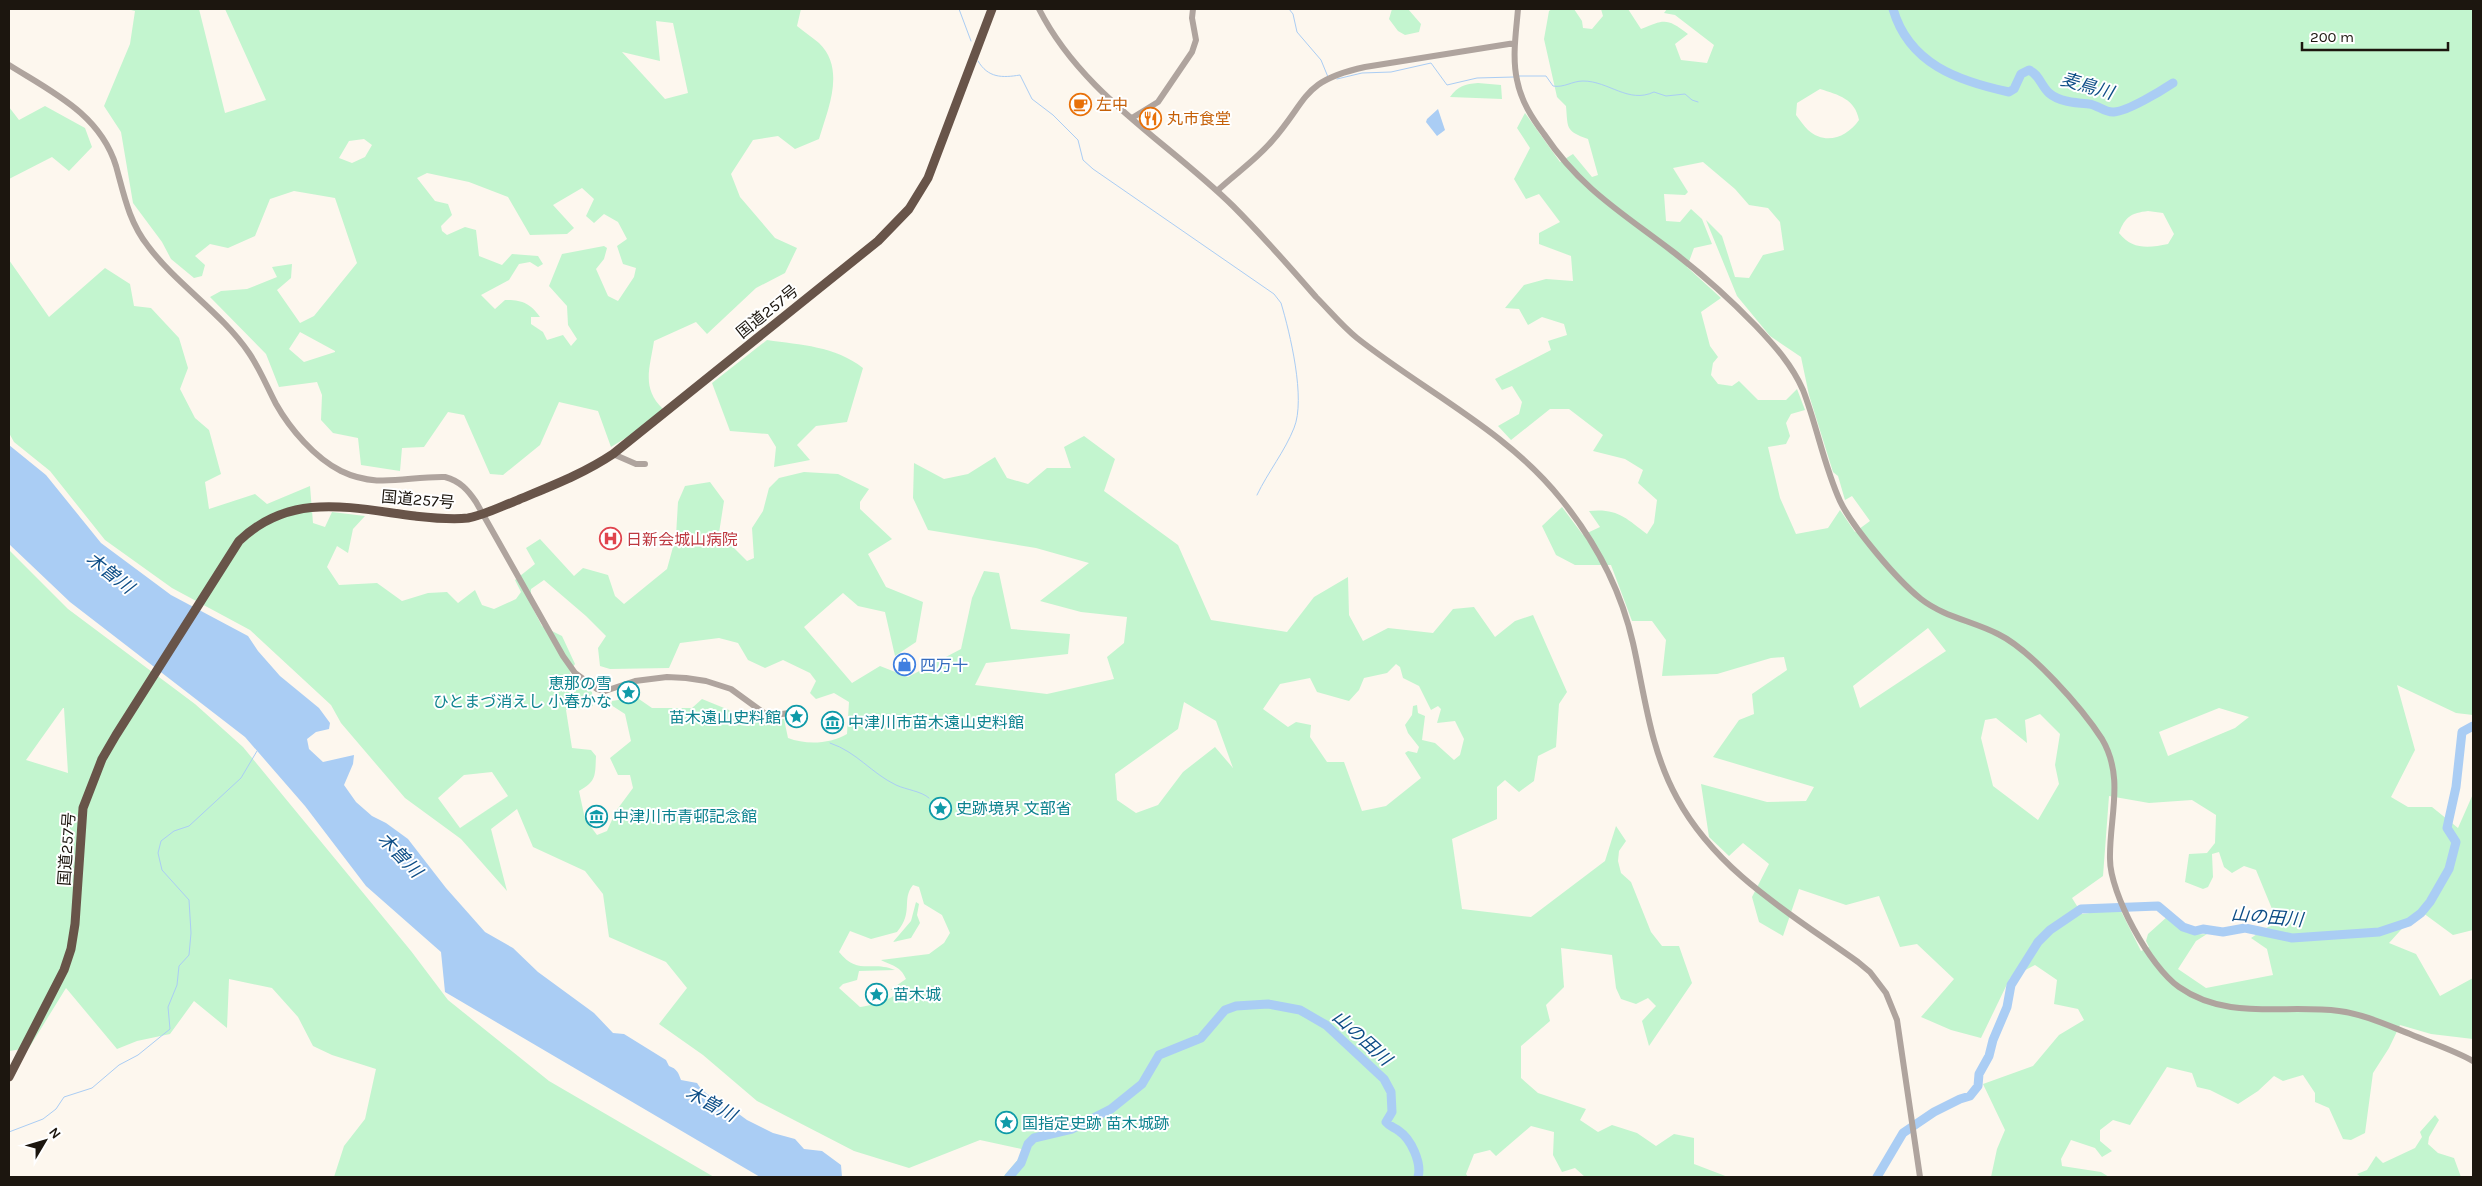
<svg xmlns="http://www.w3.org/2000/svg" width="2482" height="1186" viewBox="0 0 2482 1186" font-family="Karla,'Noto Sans JP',sans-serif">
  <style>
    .green { fill: #c3f5cf; fill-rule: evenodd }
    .water { fill: #aacdf4 }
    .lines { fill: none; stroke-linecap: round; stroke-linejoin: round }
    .stream { stroke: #aacdf4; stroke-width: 1 }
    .river { stroke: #aacdf4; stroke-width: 9 }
    .tertiary { stroke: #afa49e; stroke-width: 6 }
    .trunk { stroke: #685449; stroke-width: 9 }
    .labels { text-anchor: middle; stroke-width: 4; stroke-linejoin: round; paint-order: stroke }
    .food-label { font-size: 16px; fill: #c56008; stroke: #fff; text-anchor: start }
    .street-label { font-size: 16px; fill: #1c160f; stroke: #fff }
    .health-label { font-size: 16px; fill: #be3a42; stroke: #fff; text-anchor: start }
    .shop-label { font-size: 16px; fill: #366cbe; stroke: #fff; text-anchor: start }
    .culture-label { font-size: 16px; fill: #0d838f; stroke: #fff; text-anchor: start }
    .water-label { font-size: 18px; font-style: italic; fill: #0d4d86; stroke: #fff }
  </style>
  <rect width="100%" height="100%" fill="#fdf7ee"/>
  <path class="green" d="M127,9H199L225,113L266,100L225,9H801L797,26C804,32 812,37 819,43C846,69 828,109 819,139L795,149L778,136L753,140L731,174L740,197L775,238L797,248L785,273L756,288L707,334L696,322L654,341C650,368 641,388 663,409L637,431L611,447L598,411L559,402L540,445L503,475L490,474L464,415L448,412L424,447L402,448L400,471L361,465L358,438L333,433L321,420L322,395L317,382L279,387L266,354L210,297L221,291L247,289L277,277L272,267L292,264L291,278L277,290L300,323L314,316L357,263L335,198L294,191L270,199L255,236L228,248L210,244L195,256L205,265L202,276L194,278L171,259L162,242L133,203L121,132L104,106L130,44L135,11ZM656,21L673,23L688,93L665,99L622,52L660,61ZM364,139L372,145L365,157L352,163L339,158L349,141ZM427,173L469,182L508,197L530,235L567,234L574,228L553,205L582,188L594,199L586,216L594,223L604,214L618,222L627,239L617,246L623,264L636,268L634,277L618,301L608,296L596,269L604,259L607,248L604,246L562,254L549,286L567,306L568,325L577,339L571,346L563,335L547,340L543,332L531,324V317H540C530,303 522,300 505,300L495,309L481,295L509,280L519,264L530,262L538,267L543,264L538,256L512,254L502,265L479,256L476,230L465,227L447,235L442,231L441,226L452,215L448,204L435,201L417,178ZM300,332L335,351V352L304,362L289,349Z
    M1392,9H1408L1421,24L1419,32L1405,35L1398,31L1389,19Z
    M1552,9H1574L1582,21L1583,28L1592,29L1603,16L1601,9H1628L1641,29C1665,19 1667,18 1688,34L1675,44L1681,60L1707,63L1714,45L1675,15L1664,13L1667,9H2473V715L2456,713L2397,685L2415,750L2391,797L2408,807H2432L2458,828L2473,794V930L2453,935L2419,910L2389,943L2416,954L2440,996L2473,978V1039L2431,1034L2400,1025L2389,1048L2373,1073L2365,1133L2351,1140L2343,1139L2329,1108L2315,1102V1093L2303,1075L2283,1081L2274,1076L2258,1091L2238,1104L2210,1090L2197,1087L2192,1073L2167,1067L2130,1125L2113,1120L2100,1130V1141L2112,1151L2102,1157L2095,1148L2071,1140L2061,1159L2062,1166L2101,1172L2109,1177H1991L1997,1149L2005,1130L1983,1084L2033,1066L2059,1035L2084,1020L2078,1009L2054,1004L2057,980L2035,965L2010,978L1981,1038L1951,1030L1921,1017L1954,979L1917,944L1900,947L1879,896L1846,905L1799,889L1783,936L1759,922L1752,897L1769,864L1743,843L1729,856L1709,837L1701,784L1767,802L1806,801L1814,787L1713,757L1739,720L1754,714L1752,694L1787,670L1784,657L1771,658L1717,674L1662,676L1666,640L1652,621H1632L1611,565H1575L1556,555L1542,526L1562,507L1583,535L1600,527L1589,511C1617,508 1626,518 1647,534L1654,523L1657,500L1638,483L1643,470L1625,459L1593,451L1603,435L1569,409H1550L1511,440L1498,426L1519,414L1522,402L1512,386L1502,390L1495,379L1551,350L1548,341L1567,335L1564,324L1542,317L1528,325L1519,309L1505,308L1524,285L1546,279L1573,281L1571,256L1539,244V233L1560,222L1539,194L1526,199L1514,179L1530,148L1517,128L1525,113L1560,162L1573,154L1592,177L1598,175L1588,139C1565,131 1568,128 1566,106L1557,97L1544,39L1549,11ZM1820,89C1839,95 1855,99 1859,120C1847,137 1826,146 1808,130C1804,126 1800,120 1796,115L1797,103ZM1703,162L1735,189L1749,205L1768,208L1780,222L1784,250L1763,255L1749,278L1735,277L1722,236L1706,220L1737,296L1770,336L1801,357L1809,395L1833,472L1838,476L1845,500L1852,496L1870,521L1855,532L1840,510L1828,528L1796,534L1780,498L1768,447L1786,444L1790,436L1786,423L1791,414L1805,410L1797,389L1786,400H1758L1739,381L1732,386L1718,384L1711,375L1713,363L1718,357L1710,346L1701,312L1721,298L1687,267L1694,248L1712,244L1702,219L1691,209L1680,222L1666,221L1664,194L1685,195L1688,192L1673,168ZM2148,211L2163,213L2174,234L2168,244C2149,248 2132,250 2119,233C2125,217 2131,213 2148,211ZM1928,628L1946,651L1860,708L1853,686ZM2219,708L2249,717L2235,728L2168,756L2159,732ZM2040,714L2060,734L2055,765L2059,784L2038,820L1993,786L1981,738L1985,720L1996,718L2027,743L2025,720ZM2109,796L2149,803L2192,800L2216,815L2215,843L2207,853L2189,854L2185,882L2203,889L2208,887L2213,877L2212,854L2219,852L2224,867L2232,873L2244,866L2256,870L2277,921L2251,938L2267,949L2273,975L2206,988L2178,969L2196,941L2207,934C2186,935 2181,932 2168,916L2148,934L2146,941L2149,947L2141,951L2120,909L2082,914L2072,898L2103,876Z
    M1478,83L1501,85L1502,99L1450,97C1458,86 1465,84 1478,83Z
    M45,106L85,128L92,147L69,171L52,157L9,179V107L19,120Z
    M9,260L49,317L105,268L130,284L134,306L151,308L179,338L188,368L180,389L195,418L209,430L221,474L205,482L209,509L255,494L267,504L310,486L313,523L325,527L332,512L365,516L353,529L348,553L337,546L327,567L339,585L377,583L402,601L428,593L447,592L458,603L475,590L482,605L494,609L516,599L521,592L515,580L535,564L526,548L540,539L574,576L583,568L608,575L615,596L624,604L667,569L676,536L678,502L685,486L710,482L724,501L719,533L747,561L754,558L752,528L763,511L769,488L779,478L804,472L838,474L869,489L860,502V509L892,539L868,554L886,587L923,602L916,642L895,656L885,612L858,606L843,593L804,627L852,683L880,666L908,677L961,649L972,598L984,571L999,573L1011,629L1070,634L1068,654L986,663L975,685L1047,694L1114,679L1107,657L1124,643L1127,617L1081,612L1040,601L1089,563L1036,548L928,530L913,498L914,463L944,479L968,474L995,457L1007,478L1028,484L1047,468H1071L1064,447L1084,436L1115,459L1104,491L1178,545L1211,620L1287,632L1314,597L1348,577L1349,615L1363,641L1388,628L1433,633L1453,609L1474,607L1495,637L1515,621L1533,615L1567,692L1559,704L1556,747L1538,756L1534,781L1519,792L1505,780L1497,787V819L1452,839L1462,909L1531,917L1605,861L1616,826L1626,841L1619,851L1618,861L1621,873L1631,882L1651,932L1662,946H1679L1692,983L1649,1046L1642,1021L1656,1006L1648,998L1636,1004L1621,999L1616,988L1612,955L1561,948L1564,987L1546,1005L1550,1021L1521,1046V1078L1538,1093L1586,1109L1580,1120L1598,1132L1612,1125L1637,1133L1656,1146L1674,1134L1694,1138V1164L1728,1177H1585L1575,1168L1562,1172L1553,1155L1554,1132L1531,1126L1496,1156L1490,1150L1474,1154L1466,1174L1468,1177H1003L1026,1150L980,1140L909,1168L854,1151L757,1101L703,1055L659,1024L687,988L666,962L609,937L603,894L585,871L533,847L517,809L491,829L507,891L461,839L405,798L341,723L331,705L250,630L172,588L105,540L50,471L14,442L9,433ZM544,580L586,616L606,636L598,648L600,666L610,669L669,668L680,643L719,638L738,643L748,660L765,668L783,660L810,673L816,681L810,693L816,699L834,693L849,702L847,734C830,744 806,745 788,738L784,719H771L755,714L742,725L729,710L702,699L692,708H652L636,697L612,701L611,705L625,714L631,741L610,758L618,775H630L633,788L616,811L607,831L597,835L585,819L579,791C597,781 595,775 596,756L591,750L572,748L566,710L593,706L592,692L572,681L570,671L575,664L562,636L542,626L531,605V589ZM1396,664L1400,667L1403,678L1419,686L1431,710L1438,706L1441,709L1437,723L1455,721L1464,739L1460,755L1454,760L1435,743L1422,740L1425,716L1418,713L1417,705L1413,706L1412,715L1405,725L1408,733L1419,747L1417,753L1408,751L1405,753L1421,778L1386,806L1362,811L1344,762H1327L1310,737L1311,725L1296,722L1288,727L1263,709L1280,684L1310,678L1317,692L1349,701L1359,690L1364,678L1387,673ZM1184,702L1216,721L1233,768L1215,747L1183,772L1158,805L1136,813L1117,800L1115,774L1178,729ZM492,772L508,796L460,828L438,798L464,775ZM913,885L919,887L924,904L942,915L950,933L944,943L929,954L881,960C890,965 901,966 906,979L890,990L902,989C896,998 871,1006 860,1007L839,988L843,984L857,980L859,971L895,970C871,960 858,976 839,952L850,931L871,939L897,932C914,912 901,900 913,885Z
    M767,340C801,345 835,346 863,368L847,422L816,426L797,445L810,460L774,467L776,447L768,434L730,431L712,383Z
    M9,550L68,609L195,704L243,747L411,951L448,1000L549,1081L714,1177H334L344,1146L365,1119L376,1069L332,1055L313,1046L298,1017L272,988L229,979L227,1028L194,1001L170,1034L137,1041L117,1049L66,988L29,1048L9,1051ZM63,708H64L68,773L26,760Z
    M916,902L919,904L917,915L920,923L911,938L893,942L911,921Z
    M2435,1115L2439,1120L2429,1137L2428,1144L2438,1153L2454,1158L2461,1177H2361L2357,1174L2367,1170L2376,1156L2383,1163L2415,1148L2422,1137L2420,1132Z"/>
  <path class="water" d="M1438,109L1445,130L1437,136L1426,122L1427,119Z
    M9,445L46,475L101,543L171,595L248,636L258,651L280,676L319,708L330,723L329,729L316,732L307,739L309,749L323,762L354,755L353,764L344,785L356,802L372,816L386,823L408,839L446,888L485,932L513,948L538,972L594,1013L613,1033L624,1034L666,1060L669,1066C677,1069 678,1072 681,1080L697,1083C703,1095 719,1098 725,1110L732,1109L747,1120L773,1133L795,1139L804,1149L822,1151L841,1165L842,1177H760L445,992L441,952L366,886L305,806L245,737L70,602L9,544Z"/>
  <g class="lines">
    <path class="stream" d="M959,9L971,41
      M1289,9L1293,14L1297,32L1321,60L1328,77
      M978,61C988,78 1002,78 1020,75L1032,99L1053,115L1078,140L1083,160L1093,169L1274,294L1281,303C1290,333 1306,399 1294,428C1285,451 1268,472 1257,495
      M1518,76H1546L1553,86C1564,88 1572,81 1583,81C1609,81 1628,104 1654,92L1666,96L1685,94L1692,100L1698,102
      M1337,79L1362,73L1391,72L1431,63L1447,85L1477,78L1514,77
      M830,743C857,752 871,773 896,785C907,790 921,791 929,798
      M9,1132L43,1119L56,1109L64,1097L92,1088L119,1065L138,1055L170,1029L168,1007L177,985L179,966L189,955L191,933L189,900L162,870L158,853L161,841L174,831L189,826L241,778L257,751"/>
    <path class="river" d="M1893,9C1909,64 1958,81 2009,92L2014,89L2021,74L2029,70C2039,74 2041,86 2049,93C2059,102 2077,103 2089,104C2098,105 2105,113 2114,112C2128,111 2161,91 2173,83
      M1009,1177L1021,1163L1028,1144L1034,1138L1072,1129L1111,1109L1142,1084L1159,1055L1201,1038L1225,1010L1236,1006L1268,1004L1300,1010L1326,1025L1384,1079L1391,1092L1392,1112L1386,1122C1390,1127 1394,1127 1399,1131C1411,1139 1422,1163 1418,1177
      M1877,1177L1903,1133L1934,1112L1960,1099L1970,1096L1978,1086L1979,1074L1989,1056L1993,1040L2007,1007L2011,985L2038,942L2050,930L2081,909L2158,906L2183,927L2195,931L2203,929L2223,932L2245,928L2292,938L2379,932L2409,922L2421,913L2430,902L2449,869L2456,842L2447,828L2456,787L2462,732L2473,726"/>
    <path class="tertiary" d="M1039,9C1082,94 1167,141 1233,206C1262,235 1289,266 1316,297C1330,311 1342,326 1357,338C1424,391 1507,431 1561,499C1595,541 1621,590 1633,643C1645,696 1650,749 1677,798C1717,872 1791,914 1858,962L1870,972L1886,993L1897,1020L1920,1177
      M1518,9C1516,33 1512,57 1517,80C1521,101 1532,118 1544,134C1581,189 1621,212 1672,251C1702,274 1730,299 1756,326C1775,346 1792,365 1803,390C1817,426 1824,466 1840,501C1853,528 1897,580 1921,599C1944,617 1973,621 1998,634C2031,650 2082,708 2102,739C2125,778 2109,818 2110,859C2110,894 2150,967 2179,987C2227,1021 2285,1004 2339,1011C2363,1014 2387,1025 2410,1034C2431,1043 2453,1050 2473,1061
      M9,65C52,92 100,114 116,166C124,195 129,222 148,246C177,285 222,313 249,353C260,369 267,387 276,404C290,429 315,458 341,471C378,489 407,476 445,477C460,481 468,490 476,502L563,656L575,673L597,689L605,691L635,681L667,677L686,678L706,681L731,689L764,713L775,715L796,712
      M1132,118L1158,102L1192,52L1196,40L1192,18L1193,9
      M1217,191C1235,174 1256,160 1272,141C1309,99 1301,81 1365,67L1515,43
      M613,454L636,464H645"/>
    <path class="trunk" d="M9,1077L64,970L71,949L75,924L83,808L102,759L116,735L239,541C291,491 351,508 415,516C433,518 450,520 468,518C485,515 502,506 518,500C551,486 583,474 613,454L878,241L909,209L928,178L992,9"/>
  </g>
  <defs>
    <symbol id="cafe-ring" viewBox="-11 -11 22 22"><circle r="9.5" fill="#fff" stroke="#e8710a" stroke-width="1.5"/><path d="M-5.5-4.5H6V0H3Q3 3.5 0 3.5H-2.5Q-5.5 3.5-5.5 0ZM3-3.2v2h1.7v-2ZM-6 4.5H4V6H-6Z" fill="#e8710a"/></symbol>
    <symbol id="restaurant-ring" viewBox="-11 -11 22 22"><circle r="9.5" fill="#fff" stroke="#e8710a" stroke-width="1.5"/><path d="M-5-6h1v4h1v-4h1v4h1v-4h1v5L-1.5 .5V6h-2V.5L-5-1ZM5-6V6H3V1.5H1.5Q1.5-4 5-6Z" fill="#e8710a"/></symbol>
    <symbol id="hospital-ring" viewBox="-11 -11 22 22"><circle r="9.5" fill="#fff" stroke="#e0444e" stroke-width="1.5"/><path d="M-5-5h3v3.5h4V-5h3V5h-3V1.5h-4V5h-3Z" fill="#e0444e"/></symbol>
    <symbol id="shop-ring" viewBox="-11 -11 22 22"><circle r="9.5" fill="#fff" stroke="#3f7fe0" stroke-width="1.5"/><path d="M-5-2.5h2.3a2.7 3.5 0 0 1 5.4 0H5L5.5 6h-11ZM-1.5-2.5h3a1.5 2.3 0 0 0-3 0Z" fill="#3f7fe0"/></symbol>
    <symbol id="sight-ring" viewBox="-11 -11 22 22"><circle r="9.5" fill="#fff" stroke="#0f9aa8" stroke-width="1.5"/><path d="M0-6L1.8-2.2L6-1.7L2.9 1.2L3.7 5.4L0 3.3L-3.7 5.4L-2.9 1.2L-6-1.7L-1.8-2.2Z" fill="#0f9aa8"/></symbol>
    <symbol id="museum-ring" viewBox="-11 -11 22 22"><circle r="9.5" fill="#fff" stroke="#0f9aa8" stroke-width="1.5"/><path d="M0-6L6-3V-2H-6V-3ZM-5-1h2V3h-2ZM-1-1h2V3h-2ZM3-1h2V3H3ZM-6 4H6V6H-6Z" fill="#0f9aa8"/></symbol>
  </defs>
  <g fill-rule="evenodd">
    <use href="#cafe-ring" x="1068" y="92" width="25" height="25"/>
    <use href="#restaurant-ring" x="1138" y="106" width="25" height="25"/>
    <use href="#hospital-ring" x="598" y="526" width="25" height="25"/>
    <use href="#shop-ring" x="892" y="652" width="25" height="25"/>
    <use href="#sight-ring" x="616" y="680" width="25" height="25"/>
    <use href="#sight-ring" x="784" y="704" width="25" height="25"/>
    <use href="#museum-ring" x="820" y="710" width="25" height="25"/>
    <use href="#sight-ring" x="928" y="796" width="25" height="25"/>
    <use href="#museum-ring" x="584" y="804" width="25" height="25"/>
    <use href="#sight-ring" x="864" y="982" width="25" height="25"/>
    <use href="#sight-ring" x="994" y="1110" width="25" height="25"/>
  </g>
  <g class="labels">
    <g class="food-label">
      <text x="1096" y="110">左中</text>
      <text x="1167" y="124">丸市食堂</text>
    </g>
    <g class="street-label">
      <text transform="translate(767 311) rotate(-39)" y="6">国道257号</text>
      <text transform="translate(418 499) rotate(5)" y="6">国道257号</text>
      <text transform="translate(66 849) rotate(-86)" y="6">国道257号</text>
    </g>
    <g class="health-label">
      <text x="626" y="545">日新会城山病院</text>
    </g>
    <g class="shop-label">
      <text x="920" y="671">四万十</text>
    </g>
    <g class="culture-label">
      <text x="612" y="689" text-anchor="end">恵那の雪<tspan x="612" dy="18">ひとまづ消えし 小春かな</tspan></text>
      <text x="781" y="723" text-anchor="end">苗木遠山史料館</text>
      <text x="848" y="728">中津川市苗木遠山史料館</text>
      <text x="956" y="814">史跡境界 文部省</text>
      <text x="613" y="822">中津川市青邨記念館</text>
      <text x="893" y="1000">苗木城</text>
      <text x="1022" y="1129">国指定史跡 苗木城跡</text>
    </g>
    <g class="water-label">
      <text transform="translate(2087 86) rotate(16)" y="6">麦鳥川</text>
      <text transform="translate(110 573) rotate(38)" y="6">木曽川</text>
      <text transform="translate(400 855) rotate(46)" y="6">木曽川</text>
      <text transform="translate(2267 917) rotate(5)" y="6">山の田川</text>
      <text transform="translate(1362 1038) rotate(42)" y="6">山の田川</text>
      <text transform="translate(711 1104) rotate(28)" y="6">木曽川</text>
    </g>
  </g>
  <rect width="2482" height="1186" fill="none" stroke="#1c160f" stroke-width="20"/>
  <g transform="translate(45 1141) rotate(52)" stroke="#ffffff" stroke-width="4" paint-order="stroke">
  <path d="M0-4L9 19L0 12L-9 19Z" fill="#1c160f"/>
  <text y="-8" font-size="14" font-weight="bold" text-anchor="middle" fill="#1c160f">N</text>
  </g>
  <path d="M2302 42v8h146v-8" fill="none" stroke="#1c160f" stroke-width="2.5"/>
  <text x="2310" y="42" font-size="15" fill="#1c160f" stroke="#ffffff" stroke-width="4" paint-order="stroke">200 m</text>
</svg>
